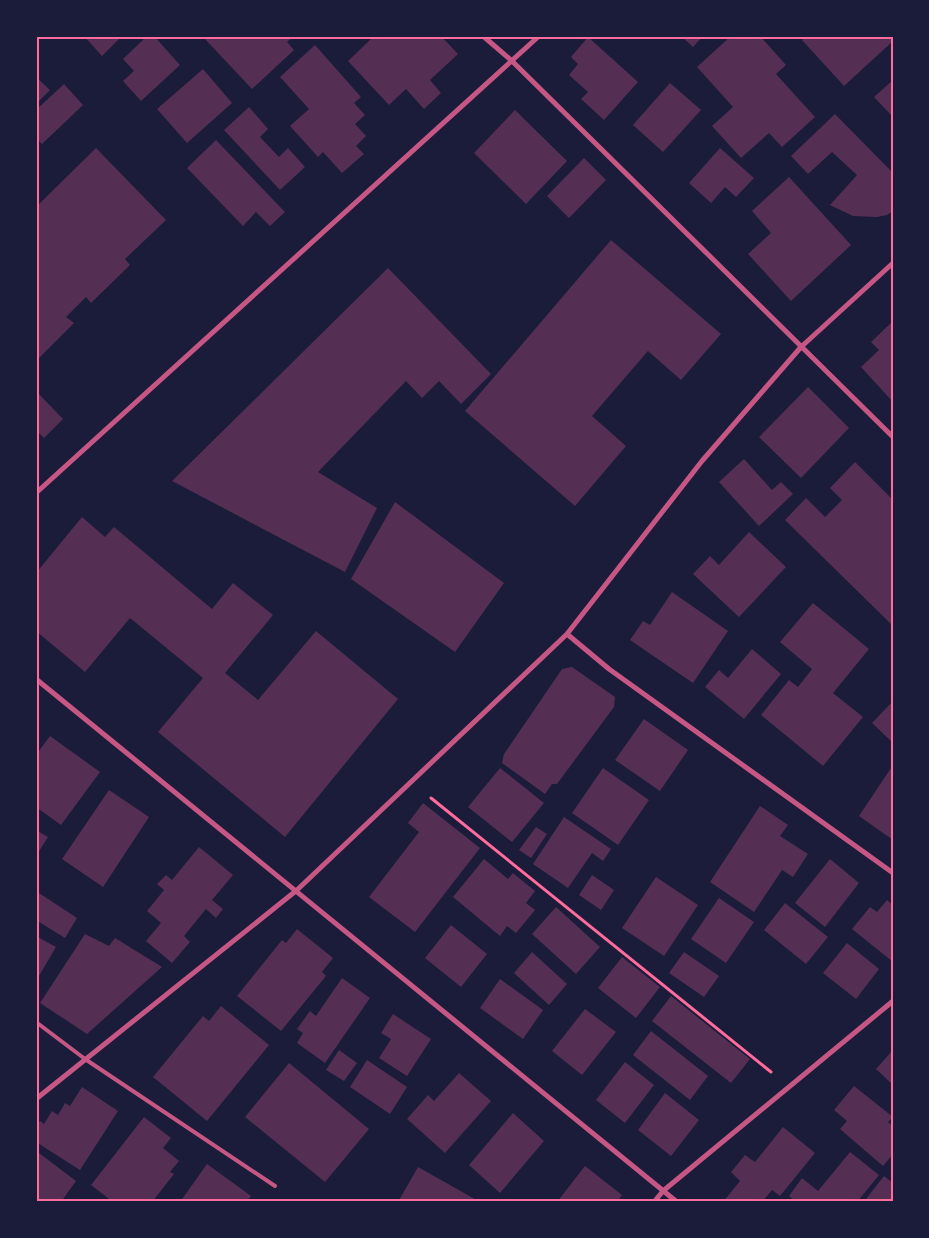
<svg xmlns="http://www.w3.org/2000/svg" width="929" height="1238" viewBox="0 0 929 1238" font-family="'Fira Sans',sans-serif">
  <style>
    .building { fill: #542f53 }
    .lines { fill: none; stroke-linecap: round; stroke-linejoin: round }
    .path { stroke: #ff6b9d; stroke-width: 3 }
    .service { stroke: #c65784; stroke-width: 4 }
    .minor { stroke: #c65784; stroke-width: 5 }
    .neatline { fill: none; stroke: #ff6b9d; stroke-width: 2 }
  </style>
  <rect width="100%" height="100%" fill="#1b1b3a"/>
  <path class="building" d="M84,36H122L102,56Z
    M147,36H154L180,65L141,101L123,81L134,71L123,59Z
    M206,36H294L287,42L294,50L252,89L204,38Z
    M374,36H441L458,54L430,80L441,93L424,109L406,89L389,105L348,61Z
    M681,36H703L693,47Z
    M731,36H760L786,65L776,74L815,117L782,147L769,133L741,158L712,126L733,107L697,67Z
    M807,36H893V41L844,86L802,40Z
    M588,37L638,82L604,120L581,99L588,92L569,75L578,64L571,57Z
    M315,45L361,97L354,103L365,115L355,124L366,136L356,146L364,154L342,173L323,152L318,157L290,126L309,109L280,77Z
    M203,69L232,103L187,143L157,109Z
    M36,77L50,90L36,104Z
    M893,80V117L874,97Z
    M670,83L701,110L663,152L633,125Z
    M64,84L83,105L42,144L36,138V110Z
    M249,107L268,129L260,137L279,157L288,148L305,167L280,190L224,130Z
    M515,110L567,161L526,204L474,153Z
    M835,114L893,173V211L887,215L877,217L853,216L830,205L857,175L832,152L808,174L791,156Z
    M216,140L285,212L270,226L256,212L243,226L187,168Z
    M96,148L166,220L125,259L130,265L91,303L86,297L66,317L74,323L38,359L36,207Z
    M720,148L754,178L736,197L725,187L711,203L689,183Z
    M584,158L606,180L569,218L547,196Z
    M789,177L851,245L791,301L748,254L771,233L752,211Z
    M611,240L721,334L681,380L648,351L592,416L626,446L575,506L465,411Z
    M388,268L491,374L461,404L439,381L422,398L406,381L318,472L377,508L345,572L172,481Z
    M893,321V402L861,367L879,350L871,342Z
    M808,387L849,428L801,478L759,437Z
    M36,391L63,419L44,438L36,430Z
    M744,459L772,490L781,482L793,494L759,526L719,482Z
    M855,462L893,500V626L785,520L806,498L825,517L842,500L830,488Z
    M395,502L504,583L455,652L351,579Z
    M82,517L105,537L114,527L212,609L233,583L273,615L225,673L258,700L316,631L398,699L285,837L158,732L203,678L130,618L85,672L36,631V573Z
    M749,532L786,567L739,617L693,574L710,556L719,565Z
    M672,592L728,631L693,683L630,640L643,621L650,625Z
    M813,603L869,649L833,693L863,717L823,766L761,715L789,680L798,687L812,669L780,642Z
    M752,649L781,674L744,719L705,687L719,670L728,678Z
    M572,667L615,697L614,707L557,784H552L545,794L502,763L504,754L562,669Z
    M893,701V743L872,723Z
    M644,719L688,750L660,791L615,760Z
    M50,736L100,772L61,825L36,807V755Z
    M893,765V840L859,816Z
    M500,768L544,803L512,842L468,807Z
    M603,768L649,800L618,845L572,813Z
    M109,790L149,817L103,887L62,859Z
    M423,803L480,848L415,932L369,897L419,832L408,823Z
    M760,806L788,825L780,836L808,854L793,877L782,870L754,912L710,882Z
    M564,817L611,849L603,861L592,853L568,888L533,864Z
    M536,827L547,834L531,858L519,850Z
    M36,830L48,837L36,856Z
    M199,847L233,875L212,900L223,909L216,918L206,909L184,936L190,942L172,963L146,941L161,923L147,911L164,890L157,884L166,875L172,880Z
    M484,859L508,879L513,873L535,891L526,903L535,910L516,933L507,926L500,936L453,897Z
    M830,859L859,883L825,927L795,903Z
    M592,875L614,890L601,910L579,895Z
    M656,877L698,905L664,956L622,928Z
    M36,891L77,918L65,938L36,920Z
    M719,898L754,922L726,963L691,939Z
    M887,900L893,905V962L852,929L870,907L877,912Z
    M785,903L828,937L806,964L764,930Z
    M556,907L600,947L576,974L532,934Z
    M451,925L487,954L461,987L425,958Z
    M297,929L333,958L322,972L326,976L281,1031L237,996L282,940L286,943Z
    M85,934L109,946L115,938L162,967L87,1034L40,1003Z
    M36,936L56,947L36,981Z
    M847,943L879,969L856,999L823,973Z
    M532,952L567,984L549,1005L514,973Z
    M684,952L719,976L704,997L669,973Z
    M622,957L660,987L636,1018L598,988Z
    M342,978L370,998L325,1063L297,1043L303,1033L297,1029L310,1011L316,1016Z
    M500,979L543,1010L523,1039L480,1008Z
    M671,996L750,1059L731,1083L652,1021Z
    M221,1006L269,1045L207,1121L153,1077L203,1016L209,1021Z
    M585,1009L616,1032L582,1075L552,1051Z
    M393,1014L431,1039L407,1076L379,1058L391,1039L381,1033Z
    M651,1031L708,1076L690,1100L633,1055Z
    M339,1050L357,1063L344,1081L326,1070Z
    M893,1050V1085L876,1069Z
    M367,1060L407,1087L390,1114L350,1087Z
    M625,1062L654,1085L625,1123L596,1100Z
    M289,1063L369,1129L325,1182L245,1117Z
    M459,1073L491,1101L445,1153L407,1119L428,1095L434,1101Z
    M854,1086L893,1117L888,1122L893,1126V1154L883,1166L840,1129L847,1121L834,1110Z
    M82,1087L118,1111L80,1170L36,1142V1127L40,1121L44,1124L52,1111L58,1115L65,1103L70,1106Z
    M665,1093L699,1120L671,1156L638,1130Z
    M513,1113L544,1141L500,1193L469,1165Z
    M144,1117L171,1138L163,1148L179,1161L170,1172L174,1174L152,1202H113L91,1185Z
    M783,1127L815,1153L780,1196L772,1190L762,1202H723L740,1181L731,1172L745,1155L755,1162Z
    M850,1152L879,1175L857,1202H796L789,1196L802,1178L818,1191Z
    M39,1153L76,1181L61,1202H36V1157Z
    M207,1164L251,1196L246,1202H180Z
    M585,1166L622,1195L617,1202H557Z
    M418,1167L480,1202H398Z
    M884,1176L893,1183V1198L890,1202H869L866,1199Z"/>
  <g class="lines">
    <path class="path" d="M431,798L771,1072"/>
    <path class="service" d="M36,1022L85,1059L275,1186"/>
    <path class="minor" d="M483,36L512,61L893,437
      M36,493L539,36
      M567,634L609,669L893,873
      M36,679L677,1202
      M36,1099L297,890L567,634L702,461L801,347L893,263
      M654,1202L663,1191L893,1001"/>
  </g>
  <rect width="929" height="1238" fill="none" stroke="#1b1b3a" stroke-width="75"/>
  <rect x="38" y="38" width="854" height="1162" class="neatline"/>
</svg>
